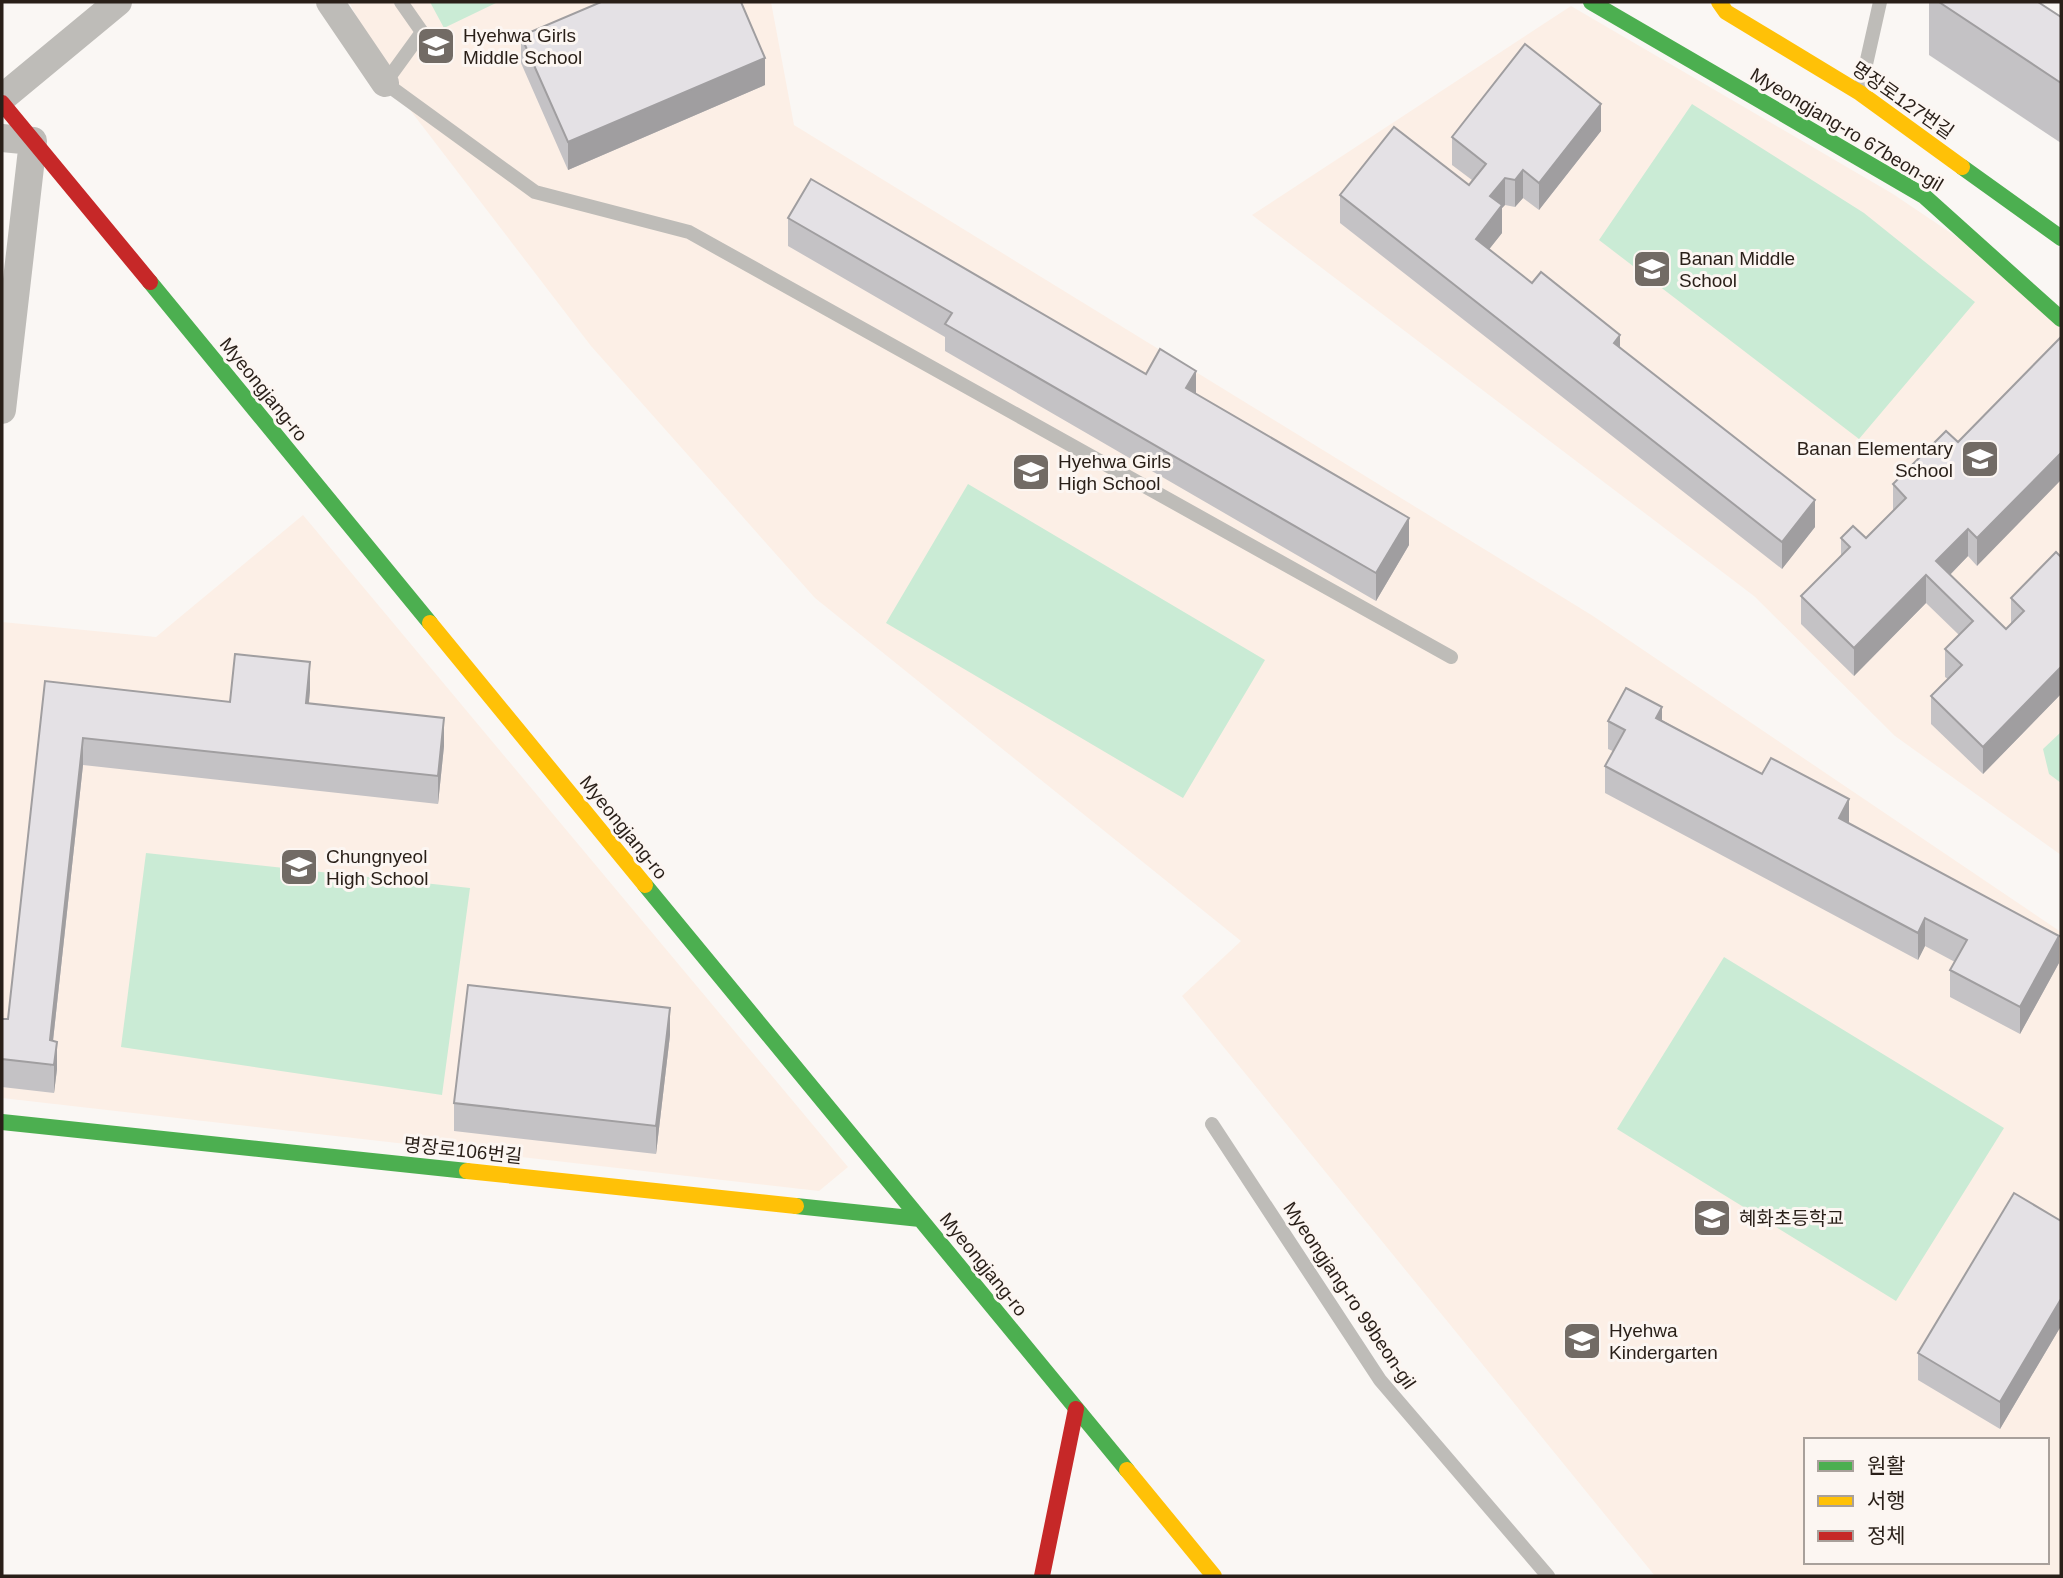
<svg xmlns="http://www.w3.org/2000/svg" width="2063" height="1578" viewBox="0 0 2063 1578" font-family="Arial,'Noto Sans KR',sans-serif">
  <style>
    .built { fill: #fcefe6; fill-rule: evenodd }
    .green { fill: #caebd5 }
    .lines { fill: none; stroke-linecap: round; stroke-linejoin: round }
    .lane { stroke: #bebcb8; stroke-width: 14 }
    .street { stroke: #bebcb8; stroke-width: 28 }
    .fast { stroke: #4caf50; stroke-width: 16 }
    .slow { stroke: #ffc107; stroke-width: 16 }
    .jam { stroke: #c62828; stroke-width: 16 }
    .wall { fill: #c4c2c5 }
    .shaded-wall { fill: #a09ea0 }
    .building { fill: #e4e1e5; stroke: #a09ea0; stroke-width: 2 }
    .labels { text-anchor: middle; stroke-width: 6; stroke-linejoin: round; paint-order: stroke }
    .poi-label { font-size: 19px; fill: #291f18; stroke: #fcf6f2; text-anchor: start }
    .street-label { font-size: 19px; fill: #291f18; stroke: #fcf6f2 }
  </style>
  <rect width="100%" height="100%" fill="#faf7f4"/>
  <path class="built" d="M349,2H771L794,125L1593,616L2061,932V1576H1655L1182,996L1241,941L815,598L591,346L394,89ZM1806,1440H2047V1562H1806Z
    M1571,6L1893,194L2061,307V855L1895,736L1754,596L1252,215Z
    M303,515L848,1167L819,1191L2,1098V622L156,637Z"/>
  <path class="green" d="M430,2H498L444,28Z
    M1692,104L1864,213L1975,302L1859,439L1599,240Z
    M968,484L1265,660L1183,798L886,623Z
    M2061,732V783L2049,774L2043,749Z
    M146,853L470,888L442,1095L121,1047Z
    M1724,957L2004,1128L1896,1301L1617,1129Z"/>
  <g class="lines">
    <path class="lane" d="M401,2L422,32L385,83L535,192L689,232L1451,657
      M1860,91L1880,2
      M1212,1124L1380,1380L1548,1576"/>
    <path class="street" d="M330,2L385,83
      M2,98L118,2
      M2,138L33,141L2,410"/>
    <path class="fast" d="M1591,2L1924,196L2061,319
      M1962,167L2061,238
      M150,282L430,623
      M645,885L1127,1470
      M2,1122L467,1171
      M796,1206L920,1219"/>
    <path class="slow" d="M1719,2L1726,12L1860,93L1962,167
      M430,623L645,885
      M467,1171L796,1206
      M1127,1470L1214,1576"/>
    <path class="jam" d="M2,103L150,282
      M1042,1576L1076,1409"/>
  </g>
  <path class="wall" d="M1929,2H2038L2061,17V143L1929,55Z
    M521,36L765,85L568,170L521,63Z
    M1601,131L1539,210L1523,198L1515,207L1505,205L1502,208V233L1489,249L1532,283L1620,347L1815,527L1782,569L1340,223V195L1469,185L1472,180L1452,165V137Z
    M788,218L1146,374L1196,394L1409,545L1376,601L945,351V337L788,246Z
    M2060,338L1977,566L1968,556L1950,575L2006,629L2011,624V598L2061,557V694L1983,774L1931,724V696L1948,679L1945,677V649L1959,635L1926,603L1854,676L1801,624V596L1841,556V538H1866L1893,511V484L1958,442Z
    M45,681L230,702L310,690L309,703L444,746L438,804L83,765L53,1041L57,1069L54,1093L2,1087V1019H8Z
    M1662,720L1849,824L2059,963L2020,1034L1950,997V970L1955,962L1925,946L1918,960L1605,793V766L1613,751L1608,749V721Z
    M670,1035L656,1154L454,1131V1103Z
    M2061,1221V1326L2000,1429L1918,1380V1353Z"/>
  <path class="shaded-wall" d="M765,58V85L568,170V142Z
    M1601,104V131L1539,210V183Z
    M1523,170V198L1515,207V180Z
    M1505,178V205L1502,208V233L1476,266V239L1490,196Z
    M1620,335V363L1614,343Z
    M1196,371V398L1186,388Z
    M2061,453V480L1977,566V538Z
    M1815,500V527L1782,569V542Z
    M1409,518V545L1376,601V573Z
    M1968,529V556L1938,587L1936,561Z
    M1926,575V603L1854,676V648Z
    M310,662V690L306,730V703Z
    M2061,667V694L1983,774V747Z
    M1662,707V734L1656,718Z
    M444,718V746L438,804V776Z
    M83,738V765L50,1068V1040Z
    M1849,799V827L1839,818Z
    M1925,918V946L1918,960V933Z
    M2059,936V963L2020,1034V1007Z
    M670,1008V1035L656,1154V1126Z
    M57,1042V1069L54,1093V1065Z
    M2061,1299V1326L2000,1429V1402Z"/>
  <path class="building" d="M601,2H741L765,58L568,142L521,36Z
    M1939,2H2038L2061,17V83Z
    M1525,44L1601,104L1539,183L1523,170L1515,180L1505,178L1490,196L1502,205L1476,239L1532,283L1541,272L1620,335L1614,343L1815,500L1782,542L1340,195L1394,127L1469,185L1486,164L1452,137Z
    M811,179L1146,374L1160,349L1196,371L1186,388L1409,518L1376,573L945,324L952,313L788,218Z
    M2060,338L2061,339V453L1977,538L1968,529L1936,561L2006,629L2024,611L2011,598L2056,552L2061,557V667L1983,747L1931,696L1962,665L1945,649L1973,621L1926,575L1854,648L1801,596L1850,547L1841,538L1853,526L1866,538L1906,498L1893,484L1946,431L1958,442Z
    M235,654L310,662L306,703L444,718L438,776L83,738L50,1040L57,1042L54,1065L2,1059V1019H8L45,681L230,702Z
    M1626,688L1662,707L1656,718L1762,774L1771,758L1849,799L1839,818L2059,936L2020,1007L1950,970L1967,940L1925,918L1918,933L1605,766L1625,730L1608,721Z
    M468,985L670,1008L656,1126L454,1103Z
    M2014,1193L2061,1221V1299L2000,1402L1918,1353Z"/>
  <defs>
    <symbol id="school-square" viewBox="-11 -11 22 22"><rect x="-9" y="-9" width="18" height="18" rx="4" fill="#726b65" stroke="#fcf6f2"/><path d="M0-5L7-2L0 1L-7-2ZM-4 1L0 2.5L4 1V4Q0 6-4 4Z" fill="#fff"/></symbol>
  </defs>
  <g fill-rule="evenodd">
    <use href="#school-square" x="414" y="24" width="44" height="44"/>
    <use href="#school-square" x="1630" y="247" width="44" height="44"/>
    <use href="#school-square" x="1958" y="437" width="44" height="44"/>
    <use href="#school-square" x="1009" y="450" width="44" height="44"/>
    <use href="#school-square" x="277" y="845" width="44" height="44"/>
    <use href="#school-square" x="1690" y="1196" width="44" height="44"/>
    <use href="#school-square" x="1560" y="1319" width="44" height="44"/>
  </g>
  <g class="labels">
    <g class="poi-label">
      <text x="463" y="42">Hyehwa Girls<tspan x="463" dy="22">Middle School</tspan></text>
      <text x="1679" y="265">Banan Middle<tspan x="1679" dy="22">School</tspan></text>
      <text x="1953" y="455" text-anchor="end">Banan Elementary<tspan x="1953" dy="22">School</tspan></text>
      <text x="1058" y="468">Hyehwa Girls<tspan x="1058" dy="22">High School</tspan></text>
      <text x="326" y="863">Chungnyeol<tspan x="326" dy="22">High School</tspan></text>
      <text x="1739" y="1225">혜화초등학교</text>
      <text x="1609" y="1337">Hyehwa<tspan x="1609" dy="22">Kindergarten</tspan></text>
    </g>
    <g class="street-label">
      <text transform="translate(1903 100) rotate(35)" y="7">명장로127번길</text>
      <text transform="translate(1847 129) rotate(31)" y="7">Myeongjang-ro 67beon-gil</text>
      <text transform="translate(264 389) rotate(51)" y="7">Myeongjang-ro</text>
      <text transform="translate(624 827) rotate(51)" y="7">Myeongjang-ro</text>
      <text transform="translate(463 1150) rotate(6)" y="7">명장로106번길</text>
      <text transform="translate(984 1264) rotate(51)" y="7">Myeongjang-ro</text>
      <text transform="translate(1350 1295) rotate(56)" y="7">Myeongjang-ro 99beon-gil</text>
    </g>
  </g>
  <rect width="2063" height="1578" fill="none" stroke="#291f18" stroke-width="7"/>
  <rect x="1804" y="1438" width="245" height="126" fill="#fcf6f2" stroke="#a8a09b" stroke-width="2"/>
  <rect x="1818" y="1461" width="35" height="10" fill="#4caf50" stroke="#a8a09b" stroke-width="2"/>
  <text x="1867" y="1473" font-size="21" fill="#291f18">원활</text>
  <rect x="1818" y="1496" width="35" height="10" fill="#ffc107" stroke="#a8a09b" stroke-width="2"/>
  <text x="1867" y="1508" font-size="21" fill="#291f18">서행</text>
  <rect x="1818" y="1531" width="35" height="10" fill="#c62828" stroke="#a8a09b" stroke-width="2"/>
  <text x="1867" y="1543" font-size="21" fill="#291f18">정체</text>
</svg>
